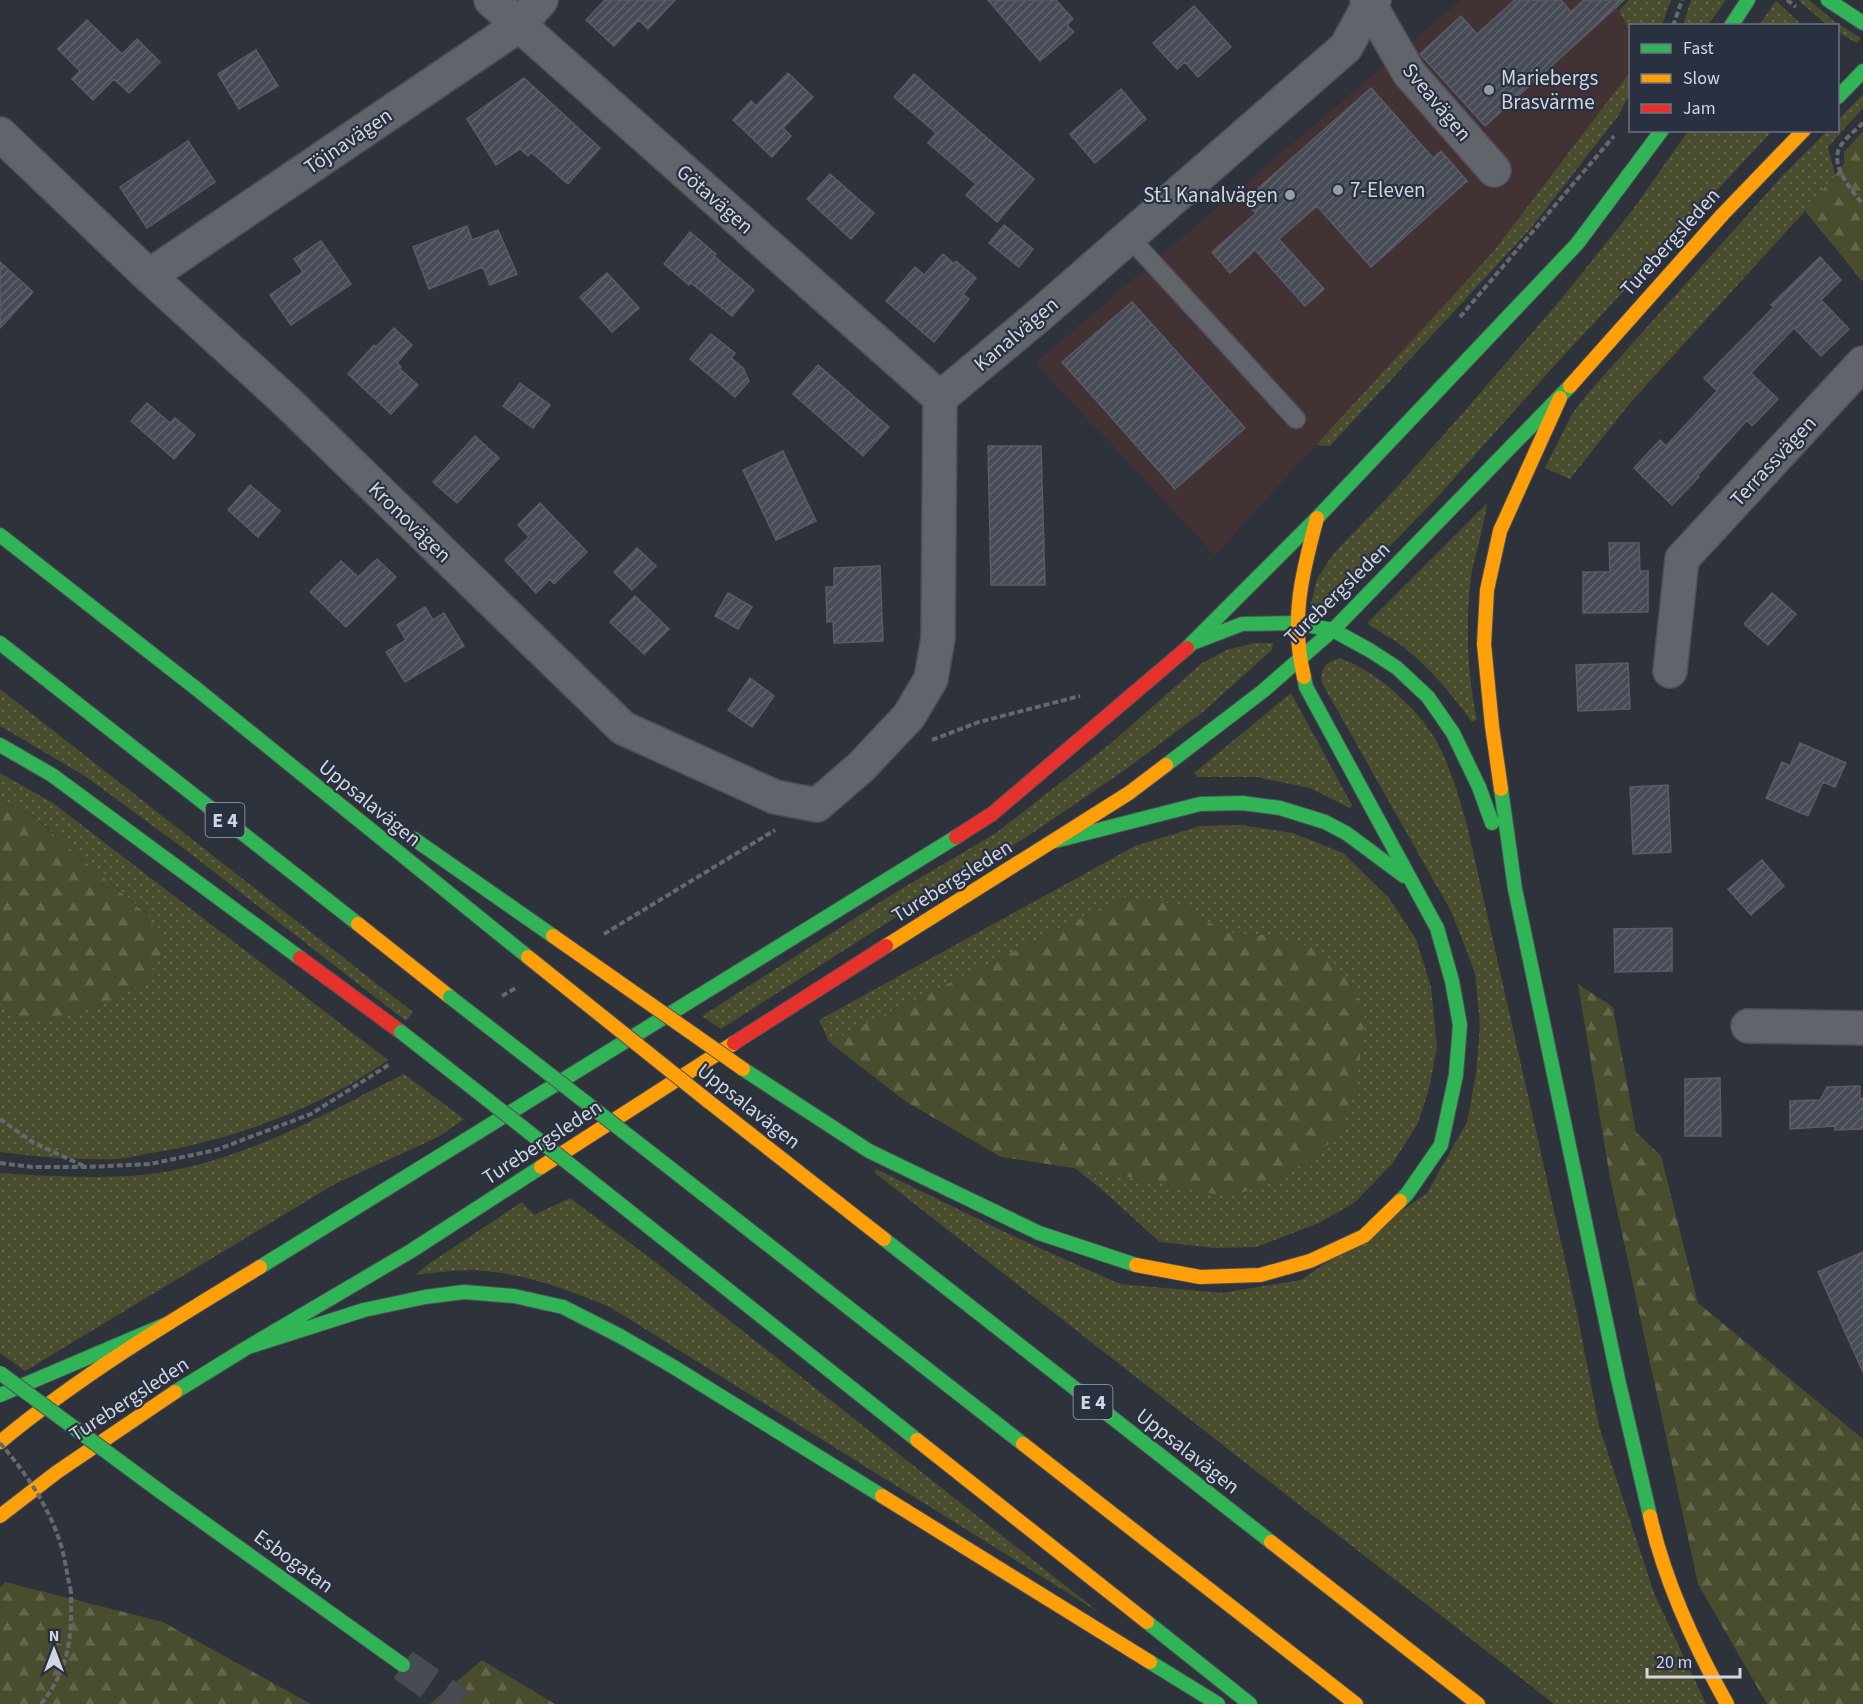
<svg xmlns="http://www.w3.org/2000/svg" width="1863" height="1704" viewBox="0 0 1863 1704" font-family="'Source Sans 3',sans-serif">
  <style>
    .commercial { fill: #433233 }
    .grass { fill: url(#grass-dots) }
    .forest { fill: url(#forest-firs) }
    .building { fill: url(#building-hatch); stroke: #595c64; stroke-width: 1.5 }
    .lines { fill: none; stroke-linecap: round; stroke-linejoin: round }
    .secondary-tunnel { stroke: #474b54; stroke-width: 33; stroke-dasharray: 33 16; stroke-linecap: butt }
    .lane-casing { stroke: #4c4f57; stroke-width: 21 }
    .street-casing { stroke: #4c4f57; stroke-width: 36 }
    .fast-casing { stroke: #4c4f57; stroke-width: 16 }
    .slow-casing { stroke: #4c4f57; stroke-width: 16 }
    .jam-casing { stroke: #4c4f57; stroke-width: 16 }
    .path { stroke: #65686e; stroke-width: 4; stroke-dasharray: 6 3; stroke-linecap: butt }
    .lane { stroke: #61646b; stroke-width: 18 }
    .street { stroke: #61646b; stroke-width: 33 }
    .fast { stroke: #30b455; stroke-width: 14 }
    .slow { stroke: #ff9f0a; stroke-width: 14 }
    .jam { stroke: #e5322d; stroke-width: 14 }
    .fast-bridge-casing { stroke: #4c4f57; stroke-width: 16; stroke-linecap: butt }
    .slow-bridge-casing { stroke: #4c4f57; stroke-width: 16; stroke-linecap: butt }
    .path-bridge { stroke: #65686e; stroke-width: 4; stroke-dasharray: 6 3; stroke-linecap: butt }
    .fast-bridge { stroke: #30b455; stroke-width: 14 }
    .slow-bridge { stroke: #ff9f0a; stroke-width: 14 }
    .poi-dot { fill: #999da7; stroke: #293040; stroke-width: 2 }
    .labels { text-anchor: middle; stroke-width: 4.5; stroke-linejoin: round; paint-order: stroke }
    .shield { fill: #293040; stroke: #9fa4b1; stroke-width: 1.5 }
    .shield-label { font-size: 20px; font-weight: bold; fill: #d2d6e1 }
    .poi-label { font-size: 21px; fill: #d2d6e1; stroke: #293040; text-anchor: start }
    .street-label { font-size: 21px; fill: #d2d6e1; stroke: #293040 }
  </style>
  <defs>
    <pattern id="grass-dots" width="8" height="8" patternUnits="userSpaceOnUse" patternTransform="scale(1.5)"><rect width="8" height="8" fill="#4a4d2d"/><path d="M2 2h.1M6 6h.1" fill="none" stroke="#63664b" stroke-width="1.8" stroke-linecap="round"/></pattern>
    <pattern id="forest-firs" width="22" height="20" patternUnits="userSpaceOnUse" patternTransform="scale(1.5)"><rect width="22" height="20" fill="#4a4d2d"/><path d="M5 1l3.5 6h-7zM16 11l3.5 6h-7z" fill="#63664b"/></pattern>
    <pattern id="building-hatch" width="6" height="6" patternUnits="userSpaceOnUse" patternTransform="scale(1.5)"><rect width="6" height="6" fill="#464b56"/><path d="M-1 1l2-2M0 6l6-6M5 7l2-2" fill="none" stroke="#60646e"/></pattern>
  </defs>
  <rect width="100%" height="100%" fill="#2e323b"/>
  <path class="commercial" d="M1461,0H1610L1619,11L1630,31V72L1493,252L1215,555L1035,363Z"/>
  <path class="grass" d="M1629,0H1671L1662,25L1630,26V31L1619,11Z
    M1691,0H1726L1708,25H1683Z
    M1798,0H1809L1835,22L1861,38L1857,43L1838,32V26L1827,25Z
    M1776,1L1802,25H1759Z
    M1630,72V93L1619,115L1531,228L1330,446L1316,445L1493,252Z
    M1863,94V108L1828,147L1835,175L1805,211L1630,403L1570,479L1545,468L1572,414L1589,392L1784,174L1827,131L1838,130V120Z
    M1688,131H1772L1556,364L1433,502L1339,598L1325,609L1310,607L1317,579L1333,554L1388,497L1455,422L1563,297L1634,208Z
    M1487,503C1484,526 1477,548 1472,571C1465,614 1467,676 1477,719L1472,722C1452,695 1432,670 1406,649C1394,638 1379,633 1367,623Z
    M1255,643H1273L1272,650L1204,711L1122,772L1028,836L893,919L721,1029L702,1016L896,892L996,833L1110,744L1202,663L1227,650Z
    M1340,658C1376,671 1418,708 1437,742C1451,768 1459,797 1467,825L1577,1313L1599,1426L1654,1593L1706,1704H1554L875,1173L876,1169L1013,1236L1120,1284L1222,1293L1301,1280L1427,1193L1467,1122L1476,1074L1480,1025L1475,973L1452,913L1322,683C1320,668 1326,662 1340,658Z
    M0,689L413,1012L406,1021L191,854L85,776L0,726Z
    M1291,693L1352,805L1350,808L1310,788L1280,782L1257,777H1198L1194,773Z
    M0,773L53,803L388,1060C323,1107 230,1141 151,1153C139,1155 127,1159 115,1159C77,1160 37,1157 0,1152V998L19,1021L60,1017L107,1003L148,914L99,874L33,815L0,800Z
    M1240,825L1293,833L1343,853L1389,898L1416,939L1431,987L1437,1047L1429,1089L1418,1123L1393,1163L1354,1203L1319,1223L1256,1247L1216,1248L1160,1242L1101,1189L1075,1168L1119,1175L1268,935L1227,933L1181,905L1124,897L829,1042L819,1020L1135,846L1200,826Z
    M404,1074L464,1119L438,1137L335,1184L25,1371L0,1353V1173C47,1176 94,1179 141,1175C236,1166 321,1116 404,1074Z
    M570,1198L658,1264L1100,1613L610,1307C572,1292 535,1277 494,1272C468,1268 441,1272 415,1275L427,1265L522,1202L534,1215Z"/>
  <path class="forest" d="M1863,131V282L1805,211L1844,164V152Z
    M0,800L32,815L99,874L148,915L164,948L146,981L107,1003L60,1017L19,1021L0,998Z
    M1124,897L1181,905L1227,933L1268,935L1314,948L1346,977L1365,1013L1357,1079L1339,1136L1285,1177L1230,1197L1119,1175L1001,1157L905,1101L829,1042Z
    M1578,984L1613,1007L1636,1132L1661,1156L1698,1303L1863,1439V1704H1767L1698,1584L1610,1178Z
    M5,1582L163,1622L311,1704H0V1587Z
    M482,1660L555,1704H430Z"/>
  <path class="building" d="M605,0H675L648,29L639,20L614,46L586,20Z
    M988,0H1056L1073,19L1067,25L1074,32L1040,61Z
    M1515,0H1561L1571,12L1584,0H1624L1485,126L1420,54L1461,16L1477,34Z
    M1194,6L1231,47L1198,77L1185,62L1177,69L1153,43Z
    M87,20L122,54L137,39L160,62L129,93L114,79L93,100L72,79L80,71L58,49Z
    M256,50L278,86L239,109L218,74Z
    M788,73L813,97L783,128L791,136L772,157L733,120L751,101L756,106Z
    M914,74L1034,179L997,222L966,195L976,184L928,143L936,133L894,97Z
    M524,78L600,148L568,184L531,152L528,156L520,149L496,165L467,119Z
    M1371,88L1433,158L1441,151L1467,181L1371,267L1317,206L1279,239L1324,289L1305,306L1255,250L1230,273L1212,252L1256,213L1244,201Z
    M1121,89L1146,119L1095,163L1070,134Z
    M188,141L215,182L147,228L120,187Z
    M830,174L874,213L851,239L807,199Z
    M1004,225L1033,249L1019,267L989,243Z
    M467,226L472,240L498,230L517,274L490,285L483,267L429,289L413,247Z
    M690,232L716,254L714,256L754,290L732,316L691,283L689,285L664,264Z
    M321,241L351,284L291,325L270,295L303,272L294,259Z
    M943,254L954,264L956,261L976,278L963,294L969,299L934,342L886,301L915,267L924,275Z
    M1820,257L1841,280L1821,300L1849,329L1821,356L1794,328L1751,373L1778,399L1752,426L1747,420L1697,476L1699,477L1672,505L1634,468L1660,440L1666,446L1717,391L1704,378L1774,307L1771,305Z
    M0,262L33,292L0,328Z
    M607,273L639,308L612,332L580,297Z
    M1132,302L1245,428L1175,489L1062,362Z
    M394,328L412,345L397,363L401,367L399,368L418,385L391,414L348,374L374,345L376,347Z
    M711,334L735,353L731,358L743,368L749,381L735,397L690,359Z
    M818,365L889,427L863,456L793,394Z
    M520,383L550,405L533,428L503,406Z
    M147,403L170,423L175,418L195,435L174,459L131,421Z
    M475,436L499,458L457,503L433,482Z
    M988,446H1041L1045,585H991Z
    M783,451L816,521L776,540L743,470Z
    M250,485L280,511L258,537L228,510Z
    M540,503L587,552L554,584L550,579L536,593L505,560L529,537L518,525Z
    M1609,543H1639L1640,571H1648V612L1583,613V572H1610Z
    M637,548L656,566L632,590L614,572Z
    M377,559L396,577L346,627L310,592L341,561L358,577Z
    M880,566L883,641L834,643L833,621L827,622L826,587H834V568Z
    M728,593L752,607L738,629L715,616Z
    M1772,593L1796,614L1768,645L1744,624Z
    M635,596L669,629L644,654L610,622Z
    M425,607L433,620L444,613L464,646L405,682L386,652L406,640L397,625Z
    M1628,663L1630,709L1578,711L1576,665Z
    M750,678L774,696L752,727L728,710Z
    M1800,743L1846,763L1835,787L1823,782L1808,816L1766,798L1782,762L1790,766Z
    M1668,785L1671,852L1633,854L1630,787Z
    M1762,860L1784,886L1751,915L1728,889Z
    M1672,928V971L1615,972L1614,929Z
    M1720,1078L1721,1136H1685V1079Z
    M1860,1086V1098H1863V1129L1835,1130V1126L1790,1129V1101L1820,1100L1827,1087Z
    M1863,1252V1372L1818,1272Z"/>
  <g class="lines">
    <path class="secondary-tunnel" d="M403,1665L459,1704"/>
    <defs>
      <path id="lane" d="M1129,237L1296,419"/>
      <path id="street" d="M491,0L940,398
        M1367,0L1409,73L1494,170
        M0,134L149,276L284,399L623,728L775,797L817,805L861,767L909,716L931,679L938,638L940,398L1043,312L1346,47L1370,3L1374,0
        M149,276L518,26L541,0
        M1670,671L1682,559L1863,363
        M1748,1026L1863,1028"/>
      <path id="fast" d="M1828,0L1863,23
        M1731,26L1748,0
        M1838,97L1863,71
        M0,535L198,690L528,957
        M1195,642L1242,624L1295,623L1333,630L1371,651L1397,668L1428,697L1453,733L1479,787L1492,823
        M0,643L358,924
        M1187,648L1317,518L1577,244L1662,130
        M1304,677L1306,687L1437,928L1452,981L1460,1025L1456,1075L1441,1145L1407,1194L1400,1201
        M0,745L52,775L300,958
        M1166,765L1263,691L1333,630L1570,386
        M1501,789L1515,889L1618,1379L1650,1516
        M414,839L553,936
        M1055,841L1200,804L1242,803L1280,808L1325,822L1346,833L1404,876
        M743,1069L869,1151L1039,1233L1136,1265
        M638,1143L1023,1444
        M586,1177L917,1440
        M884,1239L1271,1542
        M260,1267L956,837
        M248,1347L364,1310L425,1297L464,1292L514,1296L563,1307L620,1336L672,1366L882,1496
        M175,1392L248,1347L411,1251L541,1167
        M0,1395L169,1323
        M161,1492L403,1665
        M1147,1622L1250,1704
        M1150,1662L1218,1704"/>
      <path id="slow" d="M1570,386L1723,214L1804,130
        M1304,677C1290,620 1302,573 1317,518
        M1501,789L1492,726L1484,644L1487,590L1500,531L1560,398
        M358,924L450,997
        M886,946L1129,793L1166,765
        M708,1101L884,1239
        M541,1167L734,1043
        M1136,1265L1200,1277L1260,1275L1310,1261L1364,1236L1400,1201
        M917,1440L1147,1622
        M0,1442C81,1375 171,1321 260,1267
        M1023,1444L1356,1704
        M882,1496L1150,1662
        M0,1516L57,1472L175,1392
        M1650,1516C1665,1583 1694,1645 1727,1704
        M1271,1542L1478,1704"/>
      <path id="jam" d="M956,837L992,814L1187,648
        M300,958L401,1032
        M734,1043L886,946"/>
    </defs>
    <use href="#lane" class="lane-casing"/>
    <use href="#street" class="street-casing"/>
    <use href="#fast" class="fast-casing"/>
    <use href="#slow" class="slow-casing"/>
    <use href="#jam" class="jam-casing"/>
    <path class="path" d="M1787,0L1796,7
      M1673,26L1682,0
      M1863,123C1856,130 1845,138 1840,147C1829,166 1853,191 1863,205
      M1460,317L1614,136
      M932,740L979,722L1080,696
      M604,934L775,830
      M502,996L516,988
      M0,1119L34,1143L84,1166
      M0,1163L32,1167H87L150,1164L216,1150L311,1114L390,1064
      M41,1704C70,1668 72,1636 71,1592"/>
    <use href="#lane" class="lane"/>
    <use href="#street" class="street"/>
    <use href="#fast" class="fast"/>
    <use href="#slow" class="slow"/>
    <use href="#jam" class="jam"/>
    <defs>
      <path id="fast-bridge" d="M450,997L638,1143
        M401,1032L586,1177
        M0,1373L161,1492"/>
      <path id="slow-bridge" d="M553,936L743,1069
        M528,957L708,1101"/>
    </defs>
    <use href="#fast-bridge" class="fast-bridge-casing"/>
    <use href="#slow-bridge" class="slow-bridge-casing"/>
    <path class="path-bridge" d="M0,1443C25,1472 48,1505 60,1542C65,1558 67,1575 71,1592"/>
    <use href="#fast-bridge" class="fast-bridge"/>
    <use href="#slow-bridge" class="slow-bridge"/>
  </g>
  <g class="poi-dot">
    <circle cx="1489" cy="90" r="6"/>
    <circle cx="1338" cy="190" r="6"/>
    <circle cx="1290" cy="195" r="6"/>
  </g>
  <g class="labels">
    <g class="shield">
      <rect x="205.5" y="803" width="39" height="34" rx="4.5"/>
      <rect x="1073.5" y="1385" width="39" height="34" rx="4.5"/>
    </g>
    <g class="shield-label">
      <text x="225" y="827">E 4</text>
      <text x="1093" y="1409">E 4</text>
    </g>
    <g class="poi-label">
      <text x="1501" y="85">Mariebergs<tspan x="1501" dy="24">Brasvärme</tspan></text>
      <text x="1350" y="197">7-Eleven</text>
      <text x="1278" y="202" text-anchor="end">St1 Kanalvägen</text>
    </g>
    <g class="street-label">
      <text transform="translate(1437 102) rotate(50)" y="7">Sveavägen</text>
      <text transform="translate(348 141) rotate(-34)" y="7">Töjnavägen</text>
      <text transform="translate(715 199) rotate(41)" y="7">Götavägen</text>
      <text transform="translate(1670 242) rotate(-48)" y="7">Turebergsleden</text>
      <text transform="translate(1016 334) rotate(-40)" y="7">Kanalvägen</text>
      <text transform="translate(1773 461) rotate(-47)" y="7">Terrassvägen</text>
      <text transform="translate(410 522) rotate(44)" y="7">Kronovägen</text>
      <text transform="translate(1337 593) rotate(-44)" y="7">Turebergsleden</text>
      <text transform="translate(370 803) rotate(39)" y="7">Uppsalavägen</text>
      <text transform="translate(952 881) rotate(-32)" y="7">Turebergsleden</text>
      <text transform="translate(749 1106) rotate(38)" y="7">Uppsalavägen</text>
      <text transform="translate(542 1142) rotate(-33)" y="7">Turebergsleden</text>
      <text transform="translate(129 1399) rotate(-33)" y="7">Turebergsleden</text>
      <text transform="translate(1188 1451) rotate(38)" y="7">Uppsalavägen</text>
      <text transform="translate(294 1561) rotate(36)" y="7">Esbogatan</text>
    </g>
  </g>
  <rect x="1629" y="24" width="210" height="108" fill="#293040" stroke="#6d7280" stroke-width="1.5"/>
  <rect x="1641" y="44" width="30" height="9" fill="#30b455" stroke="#6d7280" stroke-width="1.5"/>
  <text x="1683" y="54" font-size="18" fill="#d2d6e1">Fast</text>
  <rect x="1641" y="74" width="30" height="9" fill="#ff9f0a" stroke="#6d7280" stroke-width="1.5"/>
  <text x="1683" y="84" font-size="18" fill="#d2d6e1">Slow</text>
  <rect x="1641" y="104" width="30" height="9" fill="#e5322d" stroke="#6d7280" stroke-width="1.5"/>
  <text x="1683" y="114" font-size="18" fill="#d2d6e1">Jam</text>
  <g transform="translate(54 1650)" stroke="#293040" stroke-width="4.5" paint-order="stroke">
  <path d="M0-4.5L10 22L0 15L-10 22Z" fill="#d2d6e1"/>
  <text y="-9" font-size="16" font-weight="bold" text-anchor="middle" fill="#d2d6e1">N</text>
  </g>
  <path d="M1647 1668v9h93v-9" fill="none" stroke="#d2d6e1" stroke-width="3"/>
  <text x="1656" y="1668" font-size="18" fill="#d2d6e1" stroke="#293040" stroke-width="4.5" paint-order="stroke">20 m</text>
</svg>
